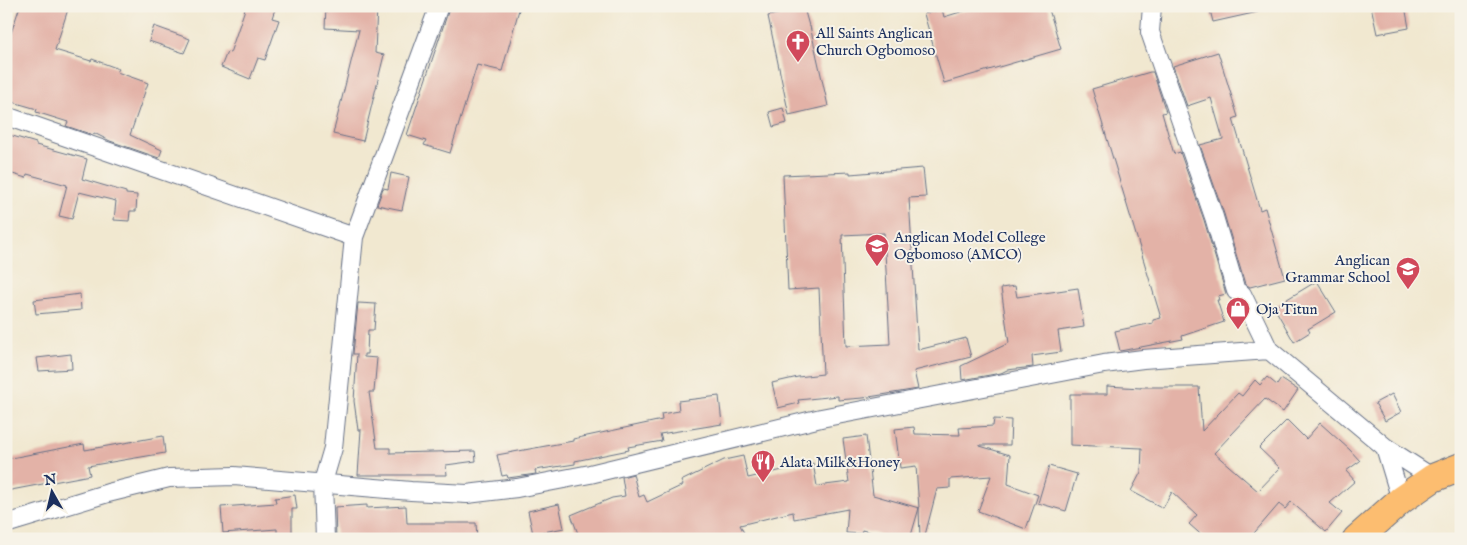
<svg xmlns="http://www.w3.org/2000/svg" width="1467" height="545" viewBox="0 0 1467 545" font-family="'IM FELL English',serif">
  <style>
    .building { fill: #e3b2a7; fill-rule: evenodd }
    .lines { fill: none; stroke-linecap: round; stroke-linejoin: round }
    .minor-casing { stroke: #667086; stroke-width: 20 }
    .trunk-casing { stroke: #667086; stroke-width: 30 }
    .minor { stroke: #fff; stroke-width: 18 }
    .trunk { stroke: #fcbd6f; stroke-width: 28 }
    .labels { text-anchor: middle; stroke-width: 4; stroke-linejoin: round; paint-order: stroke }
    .poi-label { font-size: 15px; fill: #1b2f5e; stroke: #f7f3e8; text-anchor: start }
  </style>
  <rect width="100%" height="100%" fill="#f7f3e8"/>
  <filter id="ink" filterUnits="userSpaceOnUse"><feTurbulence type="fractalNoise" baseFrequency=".02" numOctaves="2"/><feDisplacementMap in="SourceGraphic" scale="10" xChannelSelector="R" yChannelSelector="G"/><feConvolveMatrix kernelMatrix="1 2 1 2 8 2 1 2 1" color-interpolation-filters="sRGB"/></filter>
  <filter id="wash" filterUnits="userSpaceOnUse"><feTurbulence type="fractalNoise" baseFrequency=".0096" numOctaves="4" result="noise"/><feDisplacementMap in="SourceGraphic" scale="20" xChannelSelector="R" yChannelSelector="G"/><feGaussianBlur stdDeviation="1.12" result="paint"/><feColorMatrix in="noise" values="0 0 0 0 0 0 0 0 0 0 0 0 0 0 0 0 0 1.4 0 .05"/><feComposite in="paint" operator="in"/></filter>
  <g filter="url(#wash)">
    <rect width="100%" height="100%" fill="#f1e8d0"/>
    <g id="blocks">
      <path class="building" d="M20,6H69L55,50L91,61L92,59L119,69L117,72L148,83L130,135L162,150L159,158L110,141L94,133L93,135L66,126L68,122L36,112L37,109L6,100V48Z
        M246,6H276L272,18L279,20L265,60L258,58L250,79L221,67L227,52L230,53Z
        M326,6H377L375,53L384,55L363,141L333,134L359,30L325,28Z
        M450,6H520L502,71L477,65L450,153L424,145L426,141L407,135Z
        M980,6H1048L1061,49L944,83L924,14L942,9L944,17Z
        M1209,6H1257L1258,12L1213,22Z
        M1371,6H1405L1409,28L1377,34Z
        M804,8L809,26H810L828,106L789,115L768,16Z
        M154,26L190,39L184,53L149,41Z
        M1218,52L1238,117L1233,119L1260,210L1265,208L1285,278L1250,287L1245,284L1224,214L1200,145L1223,139L1211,98L1187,106L1173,66Z
        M1150,72H1153L1166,112L1162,113L1174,154L1180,152L1204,220L1226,294L1218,296L1219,300H1217L1224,322L1182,336L1183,339L1120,351L1115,331L1153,323V320L1161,318L1092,89Z
        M783,108L787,123L773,127L769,112Z
        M6,134L36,143V145L87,159L82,179L126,192V194L137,195L136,211H130L129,221L114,220L116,201L79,192L72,219L59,216L67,185L27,174L26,178L6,172Z
        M923,168L926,197L909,198L918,350L966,338L971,357L914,371L918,389L863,398L838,400V396L798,400L799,403L778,408L772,383L798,377L823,374L819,288L788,290L783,175L850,172V174ZM884,233L890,344L846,346L842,235Z
        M391,173L409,177L402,210L377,205L383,188L388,189Z
        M1317,281L1336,312L1308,329L1310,332L1294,342L1274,307Z
        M1015,286L1017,297L1078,288L1084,327L1058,331L1061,352L1032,356L1033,367L1007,370L1001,373L962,380L961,366L1009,343L1001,288Z
        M80,294L81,310L36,314L34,300Z
        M358,303L376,304L374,330H368L367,354H364V357L377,358L374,392H369L377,448H390V453L475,451L476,461L446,465L447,475H358L361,430H358L354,401L357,354H353Z
        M71,354L72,369L39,371L37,358Z
        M1267,377L1277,385L1281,379L1298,390L1283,412L1265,399L1214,453L1258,491L1280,468L1259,448L1287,420L1306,439L1320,423L1350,450L1360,461L1346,471L1355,481L1330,503L1342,513L1326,532L1291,502L1285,509L1279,504L1249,539H1206L1189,524L1197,515L1172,492L1163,508L1131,491L1141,472L1142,448L1070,445V394H1107V386L1141,388V387H1199L1202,431L1238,393L1242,396L1255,380L1260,385Z
        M1392,394L1401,412L1385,421L1375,403Z
        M719,396L722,424L660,434L662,441L628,447L629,450L575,461V464L535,470L536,474L508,478L507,475L502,476L497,455L573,441V439L662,420L661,414L679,411L678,401Z
        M994,419L1011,420L1010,445H980V446L1010,455L1008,484L1038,495L1026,529L978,511L991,476L950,479V488L937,489L924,539H920L919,508L910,539H894L862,530L861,534L846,533L848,509L794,519L793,512L740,525L747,539H580L571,515L612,498L625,496L622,477L633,474L639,497L644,495L647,502L683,485L681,481L724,460L743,456L748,478L813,463L817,486L849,482L843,439L866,436L873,495L919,508L916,466L900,468L895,429L914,427L915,434L960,435L959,428L993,426Z
        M163,436L165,453L88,466L90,475L6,491V459L84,444L85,450Z
        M1049,466L1077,474L1066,511L1038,503Z
        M295,495L297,509H292V539H277V529L223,533L221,507L276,503L275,498Z
        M559,504L564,528L533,534L528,511Z
        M367,505V508L406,506L407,523H476L477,539H336L335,507Z"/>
    </g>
  </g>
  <g filter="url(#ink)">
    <use href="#blocks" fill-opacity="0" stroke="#667086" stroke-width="1"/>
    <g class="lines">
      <defs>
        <path id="minor" d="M1152,6L1150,32L1214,217L1236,291L1242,294L1269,350L1385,447L1433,478
          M6,116L354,237
          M1385,447L1401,500
          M6,524L108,493L169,478L234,476L411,491L467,494L517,488L590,474L821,418L1104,364L1143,359L1269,350
          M325,539L323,482L333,448L354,237L439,6"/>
        <path id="trunk" d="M1357,539L1401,500L1433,478L1461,467"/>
      </defs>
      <use href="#minor" class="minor-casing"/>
      <use href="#trunk" class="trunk-casing"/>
      <use href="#minor" class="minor"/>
      <use href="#trunk" class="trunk"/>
    </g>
  </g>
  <defs>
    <symbol id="church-pin" viewBox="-11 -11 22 30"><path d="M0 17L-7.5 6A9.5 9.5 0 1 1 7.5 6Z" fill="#d1495b" stroke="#f7f3e8"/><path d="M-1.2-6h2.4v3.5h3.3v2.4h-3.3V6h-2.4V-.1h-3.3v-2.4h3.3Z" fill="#fff"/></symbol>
    <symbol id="school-pin" viewBox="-11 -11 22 30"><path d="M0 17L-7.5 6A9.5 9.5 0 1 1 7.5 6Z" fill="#d1495b" stroke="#f7f3e8"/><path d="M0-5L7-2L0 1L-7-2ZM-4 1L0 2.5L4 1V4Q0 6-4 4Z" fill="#fff"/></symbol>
    <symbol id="university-pin" viewBox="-11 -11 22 30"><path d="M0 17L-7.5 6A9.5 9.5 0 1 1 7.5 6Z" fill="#d1495b" stroke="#f7f3e8"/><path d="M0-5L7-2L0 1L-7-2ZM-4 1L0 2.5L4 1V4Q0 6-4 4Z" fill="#fff"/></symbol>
    <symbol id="shop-pin" viewBox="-11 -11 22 30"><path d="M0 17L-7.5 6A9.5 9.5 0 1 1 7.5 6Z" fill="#d1495b" stroke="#f7f3e8"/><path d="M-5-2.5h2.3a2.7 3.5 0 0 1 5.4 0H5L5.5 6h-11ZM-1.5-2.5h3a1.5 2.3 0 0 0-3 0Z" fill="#fff"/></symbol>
    <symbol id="restaurant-pin" viewBox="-11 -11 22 30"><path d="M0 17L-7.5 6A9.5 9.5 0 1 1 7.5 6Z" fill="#d1495b" stroke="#f7f3e8"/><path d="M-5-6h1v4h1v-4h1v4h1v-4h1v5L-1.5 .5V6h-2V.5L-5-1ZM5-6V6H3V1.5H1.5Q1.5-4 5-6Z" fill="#fff"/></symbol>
  </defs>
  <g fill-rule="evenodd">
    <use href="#church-pin" x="784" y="28" width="28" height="38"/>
    <use href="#school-pin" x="863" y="232" width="28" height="38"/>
    <use href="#university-pin" x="1394" y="255" width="28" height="38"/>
    <use href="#shop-pin" x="1224" y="295" width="28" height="38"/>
    <use href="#restaurant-pin" x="749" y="448" width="28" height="38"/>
  </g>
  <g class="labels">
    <g class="poi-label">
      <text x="816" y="38">All Saints Anglican<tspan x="816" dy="17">Church Ogbomoso</tspan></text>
      <text x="894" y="242">Anglican Model College<tspan x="894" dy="17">Ogbomoso (AMCO)</tspan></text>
      <text x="1390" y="265" text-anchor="end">Anglican<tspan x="1390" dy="17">Grammar School</tspan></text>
      <text x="1256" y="314">Oja Titun</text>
      <text x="780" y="467">Alata Milk&amp;Honey</text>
    </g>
  </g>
  <rect width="1467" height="545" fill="none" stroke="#f7f3e8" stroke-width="25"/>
  <g transform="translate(52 492) rotate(352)" stroke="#f7f3e8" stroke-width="4" paint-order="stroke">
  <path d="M0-4L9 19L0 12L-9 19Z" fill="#1b2f5e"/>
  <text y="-8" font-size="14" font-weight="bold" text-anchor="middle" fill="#1b2f5e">N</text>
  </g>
</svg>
